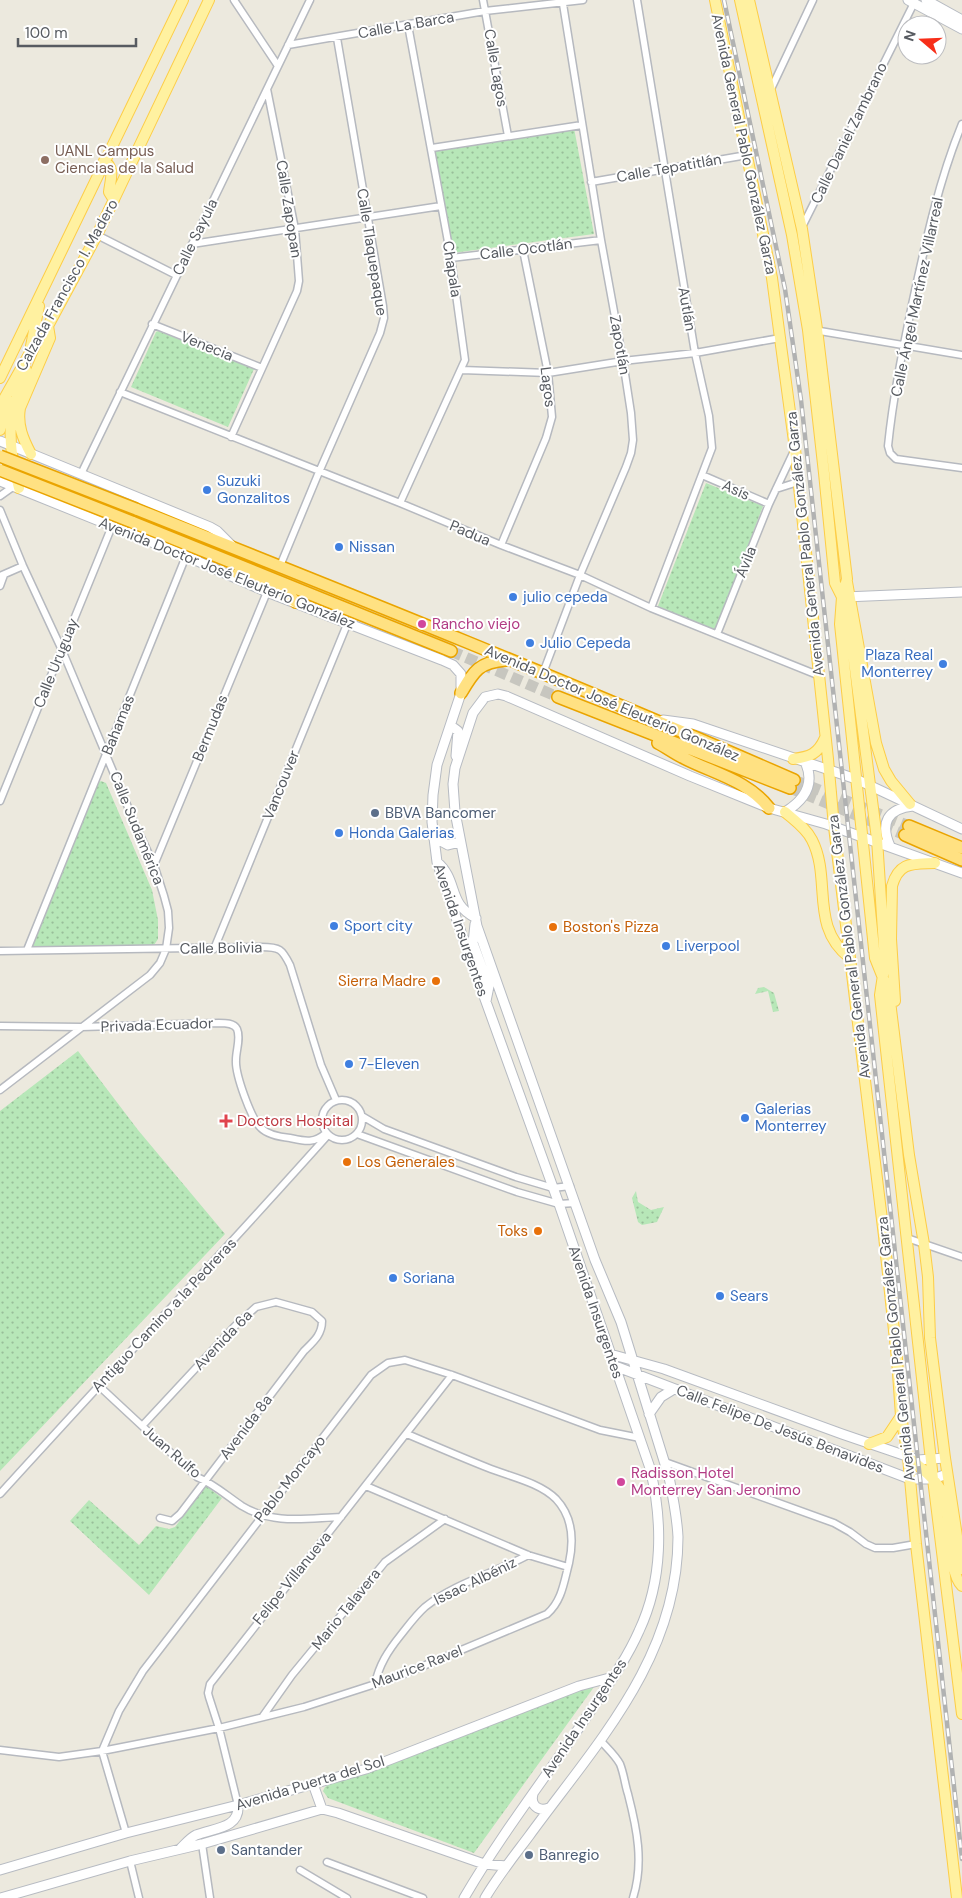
<svg xmlns="http://www.w3.org/2000/svg" width="962" height="1898" viewBox="0 0 962 1898" font-family="'DM Sans',sans-serif">
  <style>
    .grass { fill: url(#grass-dots) }
    .lines { fill: none; stroke-linecap: round; stroke-linejoin: round }
    .highway-tunnel { stroke: #c7c6bf; stroke-width: 11; stroke-dasharray: 11 5.5; stroke-linecap: butt }
    .street-casing { stroke: #b6b9bf; stroke-width: 9 }
    .secondary-casing { stroke: #b7bbc2; stroke-width: 11 }
    .primary-casing { stroke: #fdcd46; stroke-width: 12 }
    .highway-casing { stroke: #eaa400; stroke-width: 14 }
    .street { stroke: #fff; stroke-width: 6 }
    .secondary { stroke: #fff; stroke-width: 9 }
    .primary { stroke: #fff1a0; stroke-width: 10 }
    .highway { stroke: #ffe182; stroke-width: 11 }
    .rail-casing { stroke: #b1b2b2; stroke-width: 4.5 }
    .rail { stroke: #fff; stroke-width: 2.5; stroke-dasharray: 8; stroke-linecap: butt }
    .highway-bridge-casing { stroke: #eaa400; stroke-width: 14; stroke-linecap: butt }
    .highway-bridge { stroke: #ffe182; stroke-width: 11 }
    .education-dot { fill: #8d6e63; stroke: #fff; stroke-width: 2 }
    .shop-dot { fill: #3f7fe0; stroke: #fff; stroke-width: 2 }
    .hotel-dot { fill: #d1479c; stroke: #fff; stroke-width: 2 }
    .service-dot { fill: #5c6f8a; stroke: #fff; stroke-width: 2 }
    .food-dot { fill: #e8710a; stroke: #fff; stroke-width: 2 }
    .health-dot { fill: #e0444e; stroke: #fff; stroke-width: 2 }
    .labels { text-anchor: middle; stroke-width: 4; stroke-linejoin: round; paint-order: stroke }
    .street-label { font-size: 15px; fill: #575b61; stroke: #fff }
    .education-label { font-size: 15px; fill: #785e54; stroke: #fff; text-anchor: start }
    .shop-label { font-size: 15px; fill: #366cbe; stroke: #fff; text-anchor: start }
    .hotel-label { font-size: 15px; fill: #b23c85; stroke: #fff; text-anchor: start }
    .service-label { font-size: 15px; fill: #4e5e75; stroke: #fff; text-anchor: start }
    .food-label { font-size: 15px; fill: #c56008; stroke: #fff; text-anchor: start }
    .health-label { font-size: 15px; fill: #be3a42; stroke: #fff; text-anchor: start }
  </style>
  <defs>
    <pattern id="grass-dots" width="8" height="8" patternUnits="userSpaceOnUse" patternTransform="scale(1.25)"><rect width="8" height="8" fill="#b7e7b8"/><path d="M2 2h.1M6 6h.1" fill="none" stroke="#98be99" stroke-width="1.8" stroke-linecap="round"/></pattern>
  </defs>
  <rect width="100%" height="100%" fill="#ece9de"/>
  <path class="grass" d="M574,128L594,234L453,253L435,150Z
    M158,331L254,369L228,427L131,387L156,332Z
    M706,483L763,506L716,631L658,606Z
    M101,781L106,783L152,890L158,920V939L154,945L38,948L33,946V941L97,784Z
    M764,987L774,993L779,1011L773,1012L768,991L755,994L758,988Z
    M78,1051L138,1130L225,1234L0,1471V1111Z
    M636,1191L638,1202L651,1210L664,1207L657,1222L642,1225L638,1222L632,1198Z
    M206,1486L222,1498L149,1595L70,1521L89,1500L139,1545L156,1526L169,1529L175,1527Z
    M592,1685L594,1687L474,1853L328,1798L323,1791L325,1787L330,1784L364,1774Z"/>
  <g class="lines">
    <path class="highway-tunnel" d="M451,651L558,697
      M794,780L909,826
      M790,788L905,835"/>
    <defs>
      <path id="street" d="M234,0L278,66
        M483,0L508,136
        M637,0L695,353L709,416L712,448L651,608
        M288,45L485,11L583,0
        M769,90L771,89L813,0
        M962,124C939,180 926,240 913,300C903,348 893,397 888,446L890,453L896,459L962,468
        M432,148L582,125
        M591,182L747,155
        M801,229L915,1
        M97,235L176,275
        M192,244L441,206
        M451,258L601,240
        M152,324L262,368
        M814,330L962,355
        M462,370L548,373L623,361L695,353L780,338
        M120,392L400,503L501,545L580,575L651,608L820,676
        M231,437L297,291L299,281L295,229L267,89
        M81,474L310,0
        M702,475L769,504
        M776,489L798,482
        M0,496L14,486
        M400,503L465,360L451,258L408,25
        M0,510L23,566L62,650L138,831L154,865L164,896L168,911L169,928L166,949L160,963L150,975L0,1090
        M501,545L546,438L552,417L548,373L523,250
        M280,566L319,472L380,333L384,318L383,306L337,38
        M0,576L23,566
        M0,586L4,575
        M717,634L769,504L794,451
        M543,673L580,575L626,467L631,453L633,440L631,413L623,361L601,240L563,4
        M0,801L112,526
        M154,865L267,592
        M214,949L348,622
        M27,950L186,556
        M0,951L261,947C280,947 282,949 290,965L321,1065L336,1100
        M0,1026L81,1027L219,1023C225,1023 234,1023 237,1029C241,1038 236,1050 236,1060C235,1074 251,1119 261,1128C268,1135 280,1137 290,1138C304,1141 314,1144 326,1133
        M322 1120a20 20 0 1 1 40 0a20 20 0 1 1-40 0Z
        M362,1116L384,1129L516,1177L553,1188L570,1186
        M357,1134L517,1192L559,1204L575,1203
        M907,1238L962,1257
        M98,1385L197,1477C214,1484 227,1496 242,1506C273,1525 307,1518 341,1517
        M142,1426L235,1326L256,1307L276,1302L312,1312L322,1321C322,1335 313,1342 304,1351L180,1514L172,1521L160,1518
        M665,1462L834,1523L850,1532L866,1544L875,1548H893L916,1544
        M366,1486L528,1555L568,1567
        M0,1494C109,1374 220,1256 328,1135
        M375,1684C379,1665 388,1651 400,1636C408,1626 415,1616 425,1607C455,1583 495,1573 528,1555
        M263,1716L292,1675L385,1562L445,1519
        M600,1740C607,1748 615,1755 620,1764C624,1774 625,1785 628,1794C637,1829 644,1863 633,1898
        M0,1750L59,1757L102,1751L219,1728L304,1707L397,1677L547,1614C562,1601 564,1582 569,1563C574,1540 573,1517 556,1499C540,1483 512,1477 491,1469C463,1458 435,1446 407,1434
        M238,1805L219,1728L209,1697L208,1693L210,1684L452,1375
        M126,1833L102,1751L119,1711L143,1671L371,1375L388,1363L405,1360L452,1375L600,1430L640,1438
        M202,1844L210,1898
        M130,1861L139,1898
        M327,1862L423,1898
        M300,1870L347,1898"/>
      <path id="secondary" d="M908,0L962,29
        M926,0L962,20
        M0,441L210,527L217,531L233,547
        M0,481L186,556L267,592L442,660L453,665L461,674V693L437,765L433,795L432,822L437,862L463,938L559,1204L650,1468C663,1522 663,1580 639,1631C624,1665 601,1694 581,1725C542,1782 499,1838 464,1898
        M845,597L962,592
        M663,720L693,724L856,779L962,829
        M450,728H454L458,731L456,756
        M785,812C803,801 815,786 806,764
        M433,837L448,845L460,842
        M890,846C880,823 887,809 913,806
        M437,862C459,881 447,904 476,918
        M475,924L473,943L489,986L486,1001
        M610,1354L664,1369L842,1434L918,1460L945,1458
        M615,1366L910,1479H933L947,1474
        M649,1414L661,1397L674,1389
        M313,1784L322,1809
        M533,1794C530,1805 538,1812 549,1808
        M181,1848C186,1843 190,1838 196,1835C213,1828 240,1829 238,1805
        M0,1870L126,1833L238,1805L366,1769L579,1686L613,1677
        M1,1898L130,1861L202,1844L322,1809L338,1813L484,1864L506,1866
        M485,1898C498,1876 514,1856 529,1836C596,1744 678,1658 678,1537C677,1516 673,1497 669,1477L621,1322L595,1260L477,926L455,812L453,784L455,768L473,713L485,697L498,694L506,696L690,776L769,808L826,824L962,873"/>
      <path id="primary" d="M715,0L772,278L780,338L795,449L828,759L834,827L884,1236L897,1359L901,1416L908,1457L916,1544L957,1898
        M740,0L792,235L808,330L824,473L835,583L842,597L849,622L877,839L885,962L880,995L933,1479L962,1714
        M749,0L802,229L817,329L847,579L842,597L840,624L875,958L889,993L909,1155L924,1244L928,1277L930,1338L945,1458L962,1569
        M104,161C116,168 110,181 109,192L114,200
        M31,346L39,306
        M0,378L183,0
        M0,406L31,351L48,326L97,235L209,0
        M0,430L8,400
        M31,454C23,439 17,425 20,408L50,338L48,326
        M19,488C13,464 8,440 12,415C14,400 21,384 26,370
        M847,582L876,743L884,769L891,781L910,804
        M793,759C810,757 818,754 825,738
        M785,812C794,820 806,828 812,840C832,879 809,927 850,958
        M895,1001L891,939L892,886C899,861 913,864 935,863
        M869,1444L887,1437L901,1416
        M908,1457C921,1468 938,1480 944,1497C952,1520 947,1571 962,1586"/>
      <path id="highway" d="M136,509C357,597 577,685 794,780
        M132,522L451,651
        M238,574C255,580 284,589 296,602
        M461,693C474,671 479,662 506,660
        M558,697L790,788
        M658,743C666,747 674,753 682,757C712,773 748,780 769,808
        M909,826L962,848
        M905,835L962,860"/>
    </defs>
    <use href="#street" class="street-casing"/>
    <use href="#secondary" class="secondary-casing"/>
    <use href="#primary" class="primary-casing"/>
    <use href="#highway" class="highway-casing"/>
    <use href="#street" class="street"/>
    <use href="#secondary" class="secondary"/>
    <use href="#primary" class="primary"/>
    <use href="#highway" class="highway"/>
    <defs>
      <path id="rail" d="M724,0L785,289L801,400L962,1859"/>
    </defs>
    <use href="#rail" class="rail-casing"/>
    <use href="#rail" class="rail"/>
    <defs>
      <path id="highway-bridge" d="M0,456L136,509
        M0,470L132,522"/>
    </defs>
    <use href="#highway-bridge" class="highway-bridge-casing"/>
    <use href="#highway-bridge" class="highway-bridge"/>
  </g>
  <circle class="education-dot" cx="45" cy="160" r="5"/>
  <g class="shop-dot">
    <circle cx="207" cy="490" r="5"/>
    <circle cx="339" cy="547" r="5"/>
    <circle cx="513" cy="597" r="5"/>
    <circle cx="530" cy="643" r="5"/>
    <circle cx="943" cy="664" r="5"/>
    <circle cx="339" cy="833" r="5"/>
    <circle cx="334" cy="926" r="5"/>
    <circle cx="666" cy="946" r="5"/>
    <circle cx="349" cy="1064" r="5"/>
    <circle cx="745" cy="1118" r="5"/>
    <circle cx="393" cy="1278" r="5"/>
    <circle cx="720" cy="1296" r="5"/>
  </g>
  <g class="hotel-dot">
    <circle cx="422" cy="624" r="5"/>
    <circle cx="621" cy="1482" r="5"/>
  </g>
  <g class="service-dot">
    <circle cx="375" cy="813" r="5"/>
    <circle cx="221" cy="1850" r="5"/>
    <circle cx="529" cy="1855" r="5"/>
  </g>
  <g class="food-dot">
    <circle cx="553" cy="927" r="5"/>
    <circle cx="436" cy="981" r="5"/>
    <circle cx="347" cy="1162" r="5"/>
    <circle cx="538" cy="1231" r="5"/>
  </g>
  <path class="health-dot" d="M223.5 1113.5h5v5h5v5h-5v5h-5v-5h-5v-5h5z"/>
  <g class="labels">
    <g class="street-label">
      <text transform="translate(406 25) rotate(-10)" y="5">Calle La Barca</text>
      <text transform="translate(496 68) rotate(80)" y="5">Calle Lagos</text>
      <text transform="translate(849 133) rotate(-64)" y="5">Calle Daniel Zambrano</text>
      <text transform="translate(744 144) rotate(78)" y="5">Avenida General Pablo González Garza</text>
      <text transform="translate(669 168) rotate(-10)" y="5">Calle Tepatitlán</text>
      <text transform="translate(289 209) rotate(81)" y="5">Calle Zapopan</text>
      <text transform="translate(195 237) rotate(-64)" y="5">Calle Sayula</text>
      <text transform="translate(526 249) rotate(-7)" y="5">Calle Ocotlán</text>
      <text transform="translate(372 252) rotate(81)" y="5">Calle Tlaquepaque</text>
      <text transform="translate(452 269) rotate(81)" y="5">Chapala</text>
      <text transform="translate(67 285) rotate(-61)" y="5">Calzada Francisco I. Madero</text>
      <text transform="translate(917 297) rotate(-78)" y="5">Calle Ángel Martínez Villarreal</text>
      <text transform="translate(687 309) rotate(80)" y="5">Autlán</text>
      <text transform="translate(620 345) rotate(80)" y="5">Zapotlán</text>
      <text transform="translate(207 346) rotate(22)" y="5">Venecia</text>
      <text transform="translate(548 387) rotate(83)" y="5">Lagos</text>
      <text transform="translate(736 490) rotate(24)" y="5">Asís</text>
      <text transform="translate(470 533) rotate(23)" y="5">Padua</text>
      <text transform="translate(805 544) rotate(-96)" y="5">Avenida General Pablo González Garza</text>
      <text transform="translate(746 562) rotate(-68)" y="5">Ávila</text>
      <text transform="translate(227 573) rotate(22)" y="5">Avenida Doctor José Eleuterio González</text>
      <text transform="translate(56 663) rotate(-68)" y="5">Calle Uruguay</text>
      <text transform="translate(612 703) rotate(23)" y="5">Avenida Doctor José Eleuterio González</text>
      <text transform="translate(118 725) rotate(-68)" y="5">Bahamas</text>
      <text transform="translate(210 728) rotate(-68)" y="5">Bermudas</text>
      <text transform="translate(281 785) rotate(-68)" y="5">Vancouver</text>
      <text transform="translate(137 828) rotate(68)" y="5">Calle Sudamérica</text>
      <text transform="translate(461 930) rotate(71)" y="5">Avenida Insurgentes</text>
      <text transform="translate(849 947) rotate(-97)" y="5">Avenida General Pablo González Garza</text>
      <text transform="translate(221 948) rotate(-1)" y="5">Calle Bolivia</text>
      <text transform="translate(157 1025) rotate(-2)" y="5">Privada Ecuador</text>
      <text transform="translate(596 1312) rotate(71)" y="5">Avenida Insurgentes</text>
      <text transform="translate(164 1315) rotate(-47)" y="5">Antiguo Camino a la Pedreras</text>
      <text transform="translate(223 1340) rotate(-46)" y="5">Avenida 6a</text>
      <text transform="translate(896 1349) rotate(-96)" y="5">Avenida General Pablo González Garza</text>
      <text transform="translate(246 1427) rotate(-53)" y="5">Avenida 8a</text>
      <text transform="translate(780 1429) rotate(21)" y="5">Calle Felipe De Jesús Benavides</text>
      <text transform="translate(172 1452) rotate(41)" y="5">Juan Rulfo</text>
      <text transform="translate(290 1479) rotate(-52)" y="5">Pablo Moncayo</text>
      <text transform="translate(292 1578) rotate(-51)" y="5">Felipe Villanueva</text>
      <text transform="translate(475 1581) rotate(-26)" y="5">Issac Albéniz</text>
      <text transform="translate(346 1609) rotate(-51)" y="5">Mario Talavera</text>
      <text transform="translate(417 1667) rotate(-21)" y="5">Maurice Ravel</text>
      <text transform="translate(584 1718) rotate(-56)" y="5">Avenida Insurgentes</text>
      <text transform="translate(310 1783) rotate(-17)" y="5">Avenida Puerta del Sol</text>
    </g>
    <g class="education-label">
      <text x="55" y="156">UANL Campus<tspan x="55" dy="17">Ciencias de la Salud</tspan></text>
    </g>
    <g class="shop-label">
      <text x="217" y="486">Suzuki<tspan x="217" dy="17">Gonzalitos</tspan></text>
      <text x="349" y="552">Nissan</text>
      <text x="523" y="602">julio cepeda</text>
      <text x="540" y="648">Julio Cepeda</text>
      <text x="933" y="660" text-anchor="end">Plaza Real<tspan x="933" dy="17">Monterrey</tspan></text>
      <text x="349" y="838">Honda Galerias</text>
      <text x="344" y="931">Sport city</text>
      <text x="676" y="951">Liverpool</text>
      <text x="359" y="1069">7-Eleven</text>
      <text x="755" y="1114">Galerias<tspan x="755" dy="17">Monterrey</tspan></text>
      <text x="403" y="1283">Soriana</text>
      <text x="730" y="1301">Sears</text>
    </g>
    <g class="hotel-label">
      <text x="432" y="629">Rancho viejo</text>
      <text x="631" y="1478">Radisson Hotel<tspan x="631" dy="17">Monterrey San Jeronimo</tspan></text>
    </g>
    <g class="service-label">
      <text x="385" y="818">BBVA Bancomer</text>
      <text x="231" y="1855">Santander</text>
      <text x="539" y="1860">Banregio</text>
    </g>
    <g class="food-label">
      <text x="563" y="932">Boston's Pizza</text>
      <text x="426" y="986" text-anchor="end">Sierra Madre</text>
      <text x="357" y="1167">Los Generales</text>
      <text x="528" y="1236" text-anchor="end">Toks</text>
    </g>
    <g class="health-label">
      <text x="237" y="1126">Doctors Hospital</text>
    </g>
  </g>
  <g transform="translate(922 40) rotate(289)"><circle r="24" fill="#ffffff" stroke="#bcbdc0"/>
  <path d="M0-4L9 19L0 12L-9 19Z" fill="#f72e19"/>
  <text y="-8" font-size="14" font-weight="bold" text-anchor="middle" fill="#575b61">N</text>
  </g>
  <path d="M18 38v8h118v-8" fill="none" stroke="#575b61" stroke-width="2.5"/>
  <text x="25" y="38" font-size="15" fill="#575b61" stroke="#ffffff" stroke-width="4" paint-order="stroke">100 m</text>
</svg>
